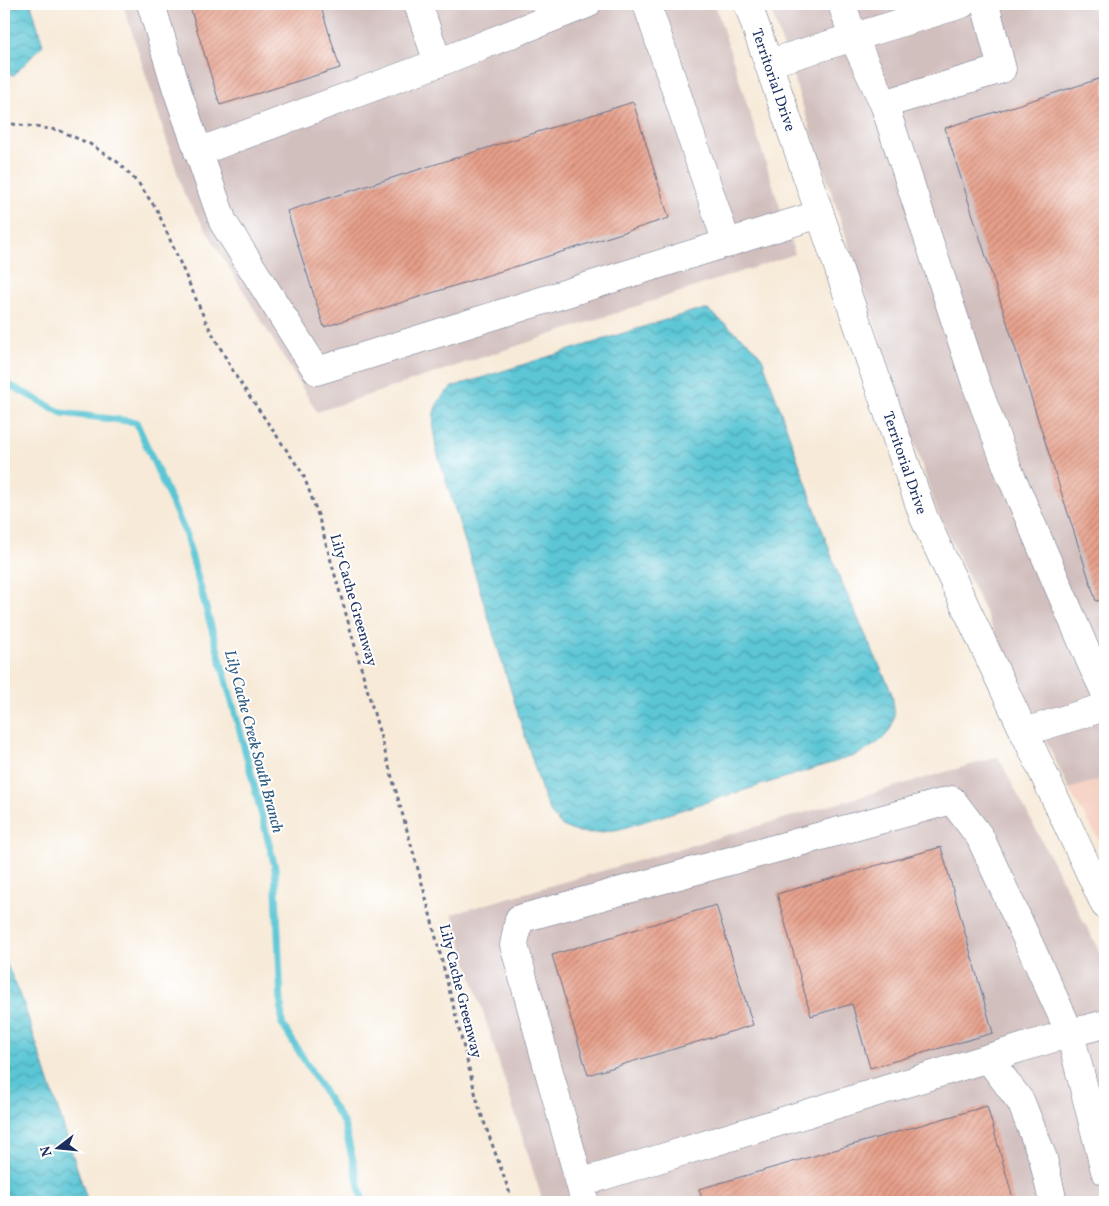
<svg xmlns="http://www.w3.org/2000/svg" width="1109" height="1206" viewBox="0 0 1109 1206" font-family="Vollkorn,serif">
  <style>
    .built { fill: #f6d2c4 }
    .industrial { fill: #d1bfbe }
    .water { fill: url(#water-waves); stroke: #3b7a9a }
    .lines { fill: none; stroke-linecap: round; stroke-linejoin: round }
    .stream { stroke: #5bc6d5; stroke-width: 7 }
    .building { fill: url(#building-hatch) }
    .minor-casing { stroke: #687089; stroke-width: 29 }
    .path { stroke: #687089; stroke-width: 3; stroke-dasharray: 4 4; stroke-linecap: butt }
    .minor { stroke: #fff; stroke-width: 28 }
    .labels { text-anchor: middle; stroke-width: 4; stroke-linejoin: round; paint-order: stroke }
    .street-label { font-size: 15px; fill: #1b2f5e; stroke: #fff }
    .water-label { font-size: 16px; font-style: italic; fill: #2e5c82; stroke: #fff }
  </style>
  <defs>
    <pattern id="water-waves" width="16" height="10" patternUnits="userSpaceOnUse" patternTransform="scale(1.25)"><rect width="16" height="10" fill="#5bc6d5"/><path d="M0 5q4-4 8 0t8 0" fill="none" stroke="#4aa1b0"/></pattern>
    <pattern id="building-hatch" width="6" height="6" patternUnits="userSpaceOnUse" patternTransform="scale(1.25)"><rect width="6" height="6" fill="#e79f89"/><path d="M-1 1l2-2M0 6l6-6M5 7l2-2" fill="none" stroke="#ba8273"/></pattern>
  </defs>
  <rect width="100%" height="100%" fill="#fff"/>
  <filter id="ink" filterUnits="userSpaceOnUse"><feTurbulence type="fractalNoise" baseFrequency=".02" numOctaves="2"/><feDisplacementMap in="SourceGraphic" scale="10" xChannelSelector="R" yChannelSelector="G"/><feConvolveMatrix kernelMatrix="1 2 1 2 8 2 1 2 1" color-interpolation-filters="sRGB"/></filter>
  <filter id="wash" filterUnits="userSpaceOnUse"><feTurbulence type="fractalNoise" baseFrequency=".0096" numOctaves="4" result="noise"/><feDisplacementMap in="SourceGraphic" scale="20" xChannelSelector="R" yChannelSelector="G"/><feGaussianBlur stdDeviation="1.12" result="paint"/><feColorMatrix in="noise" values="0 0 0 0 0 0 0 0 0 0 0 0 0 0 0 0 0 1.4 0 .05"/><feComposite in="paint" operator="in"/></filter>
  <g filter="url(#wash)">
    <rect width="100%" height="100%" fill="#f7ead8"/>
    <path class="built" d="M1105,778V850L1069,789Z"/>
    <path class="industrial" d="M123,4H715L795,254L317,412L184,194Z
      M769,4H1105V778L1069,789L937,511Z
      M998,757L1105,962V1202H543L452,914Z"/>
    <path class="water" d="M4,4H31L43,45L14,75L4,73Z
      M708,310L751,345L762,358L839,577L891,691C900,728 889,738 857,755L620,829C594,834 564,839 549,810C546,804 544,797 542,791L436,448C433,419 428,408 452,387L694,311Z
      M4,964L7,965L21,996L88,1202H4Z"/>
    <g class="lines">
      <path class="stream" d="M4,382L62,413L136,422L185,532L240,731L275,867L282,1024L344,1124L363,1202"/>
    </g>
    <g id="blocks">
      <path class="building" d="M189,4H320L340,68L220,105Z
        M1105,77V599L1096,601L945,128Z
        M633,102L669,218L324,327L287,211Z
        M941,847L993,1033L870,1068L852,1004L811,1016L777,894Z
        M716,905L753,1025L588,1075L552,955Z
        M987,1106L1014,1202H703L699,1189Z"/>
    </g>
  </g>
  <g filter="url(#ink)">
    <use href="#blocks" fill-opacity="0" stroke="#687089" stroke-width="1"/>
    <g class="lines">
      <defs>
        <g id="minor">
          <path d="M151,4L177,90L223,222L317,371L820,214"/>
          <path d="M418,4L438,63"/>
          <path d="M647,4L727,244"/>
          <path id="s1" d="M748,4L924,518L1105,905"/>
          <path d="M842,4L853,37L884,104L1002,69L985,4"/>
          <path d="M769,63L962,4"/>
          <path d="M884,104L976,384L1008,469L1092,665L1105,692"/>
          <path d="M198,152L438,63L587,4"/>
          <path d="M1024,732L1105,707"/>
          <path d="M988,1058L1021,1102L1043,1158L1053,1202"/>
          <path d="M580,1183L1070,1033L1105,1171"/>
          <path d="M585,1202L514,945L519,919L952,800L980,837L1070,1033L1105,1024"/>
        </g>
      </defs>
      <use href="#minor" class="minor-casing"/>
      <path class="path" d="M4,123L58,130L90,144L119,163L139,184L157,210L206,322L237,378L303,474L318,515L425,894L479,1108L513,1202"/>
      <use href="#minor" class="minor"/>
    </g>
  </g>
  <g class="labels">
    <g class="street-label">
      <text dy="5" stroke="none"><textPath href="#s1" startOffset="80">Territorial Drive</textPath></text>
      <text dy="5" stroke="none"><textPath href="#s1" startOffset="485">Territorial Drive</textPath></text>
      <text transform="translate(354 600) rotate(74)" y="5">Lily Cache Greenway</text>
      <text transform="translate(461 991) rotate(76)" y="5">Lily Cache Greenway</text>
    </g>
    <g class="water-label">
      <text transform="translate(255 741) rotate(75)" y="6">Lily Cache Creek South Branch</text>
    </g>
  </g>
  <rect width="1109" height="1206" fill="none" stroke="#fff" stroke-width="20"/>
  <g transform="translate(58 1148) rotate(254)" stroke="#ffffff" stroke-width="4" paint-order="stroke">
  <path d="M0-4L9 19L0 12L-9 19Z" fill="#1b2f5e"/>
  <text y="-8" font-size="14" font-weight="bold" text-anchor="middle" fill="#1b2f5e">N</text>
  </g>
</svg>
